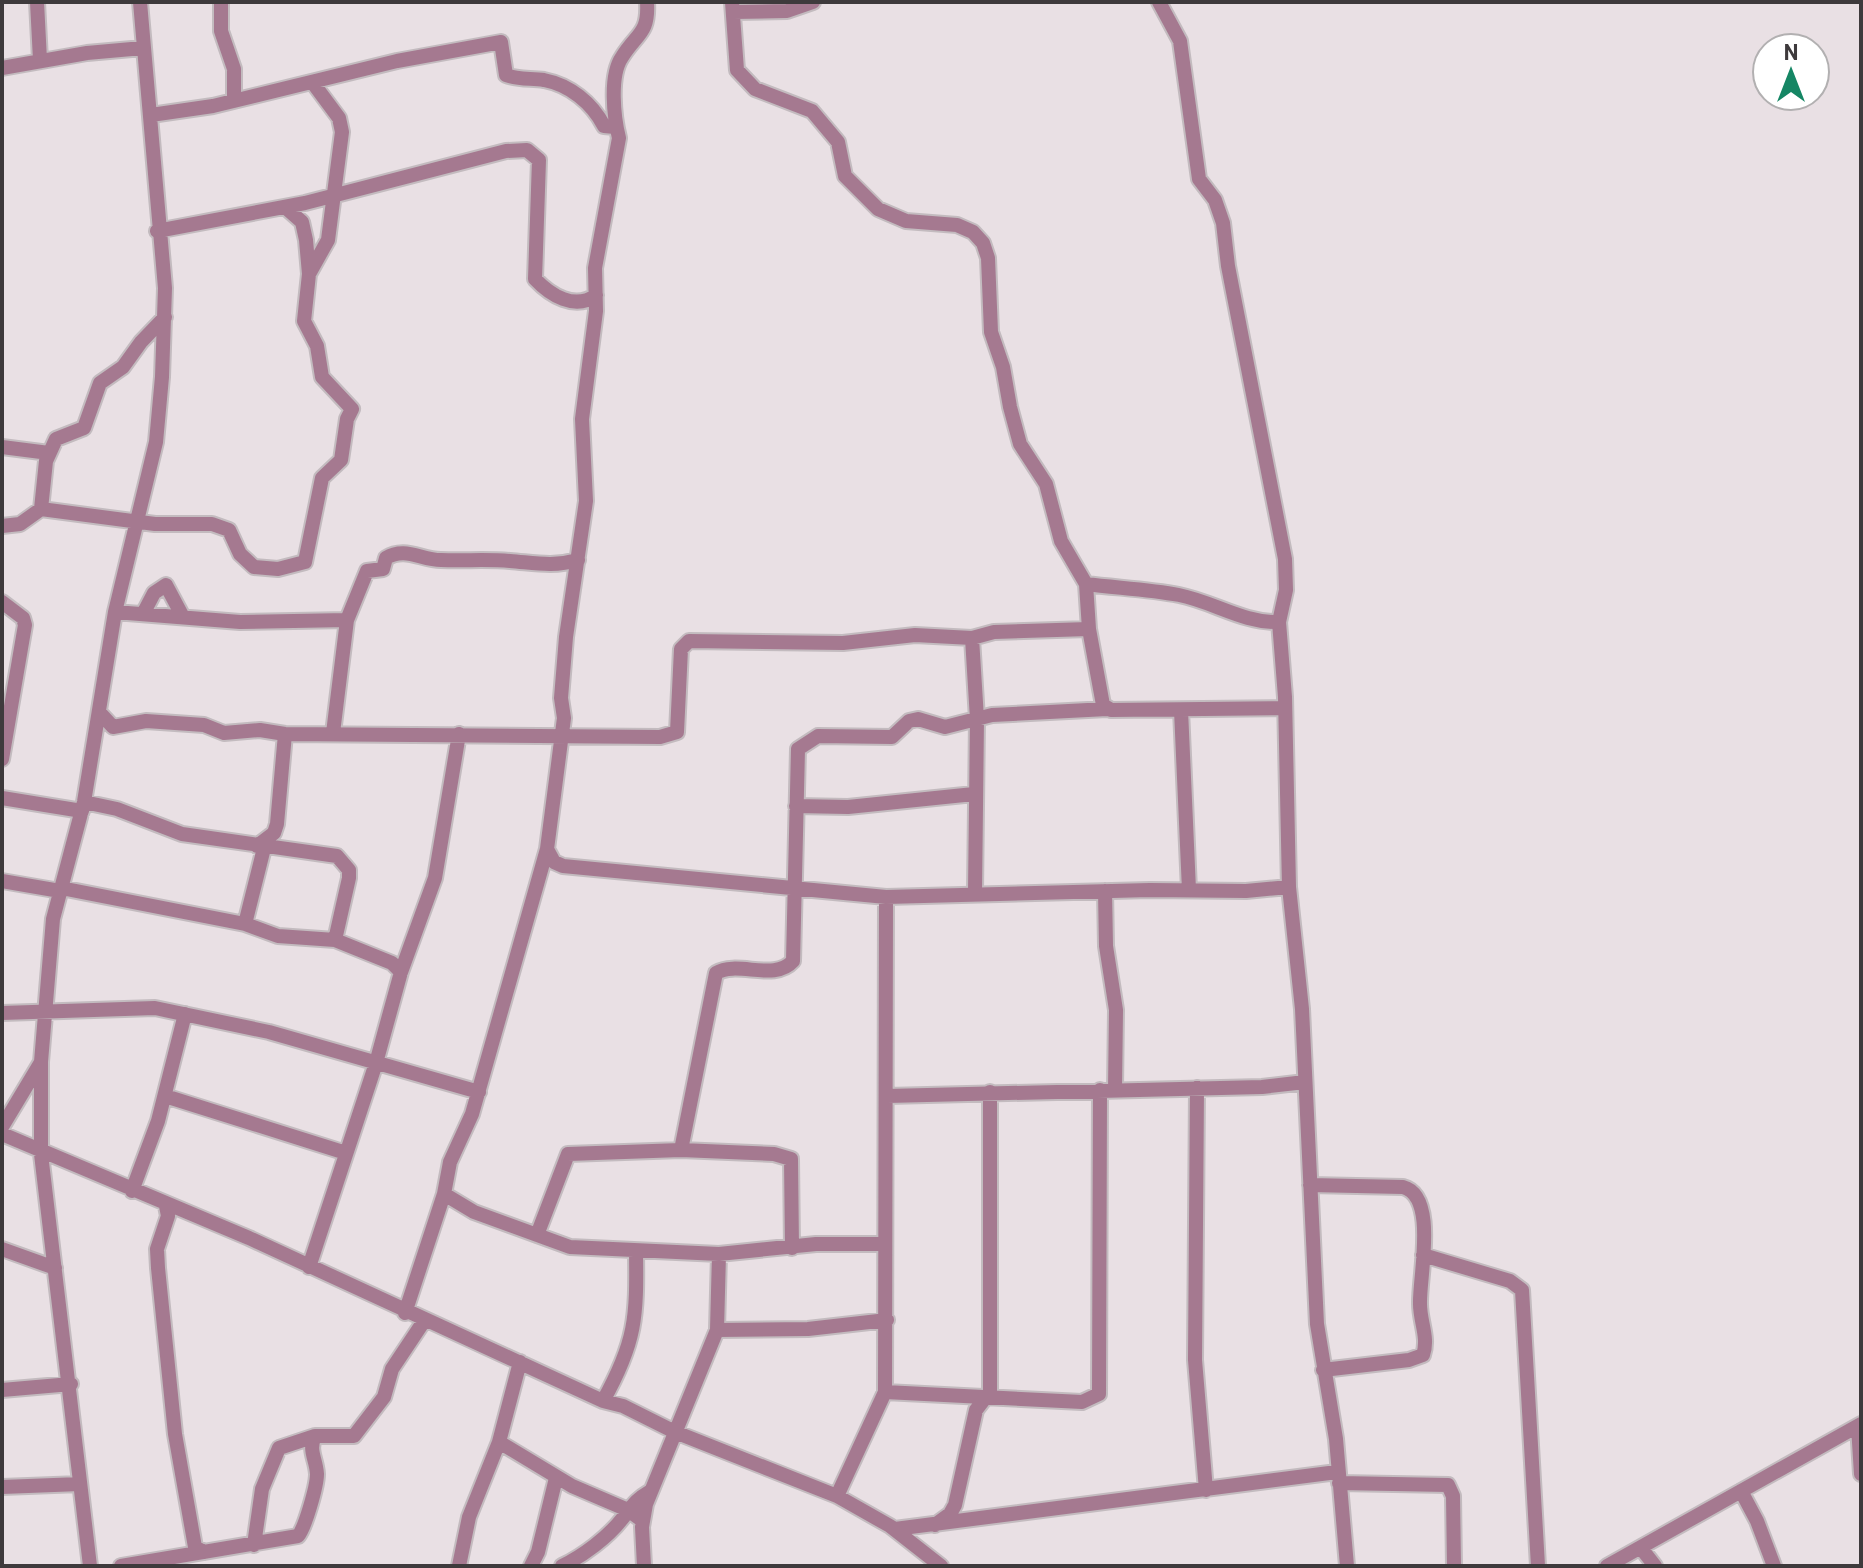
<svg xmlns="http://www.w3.org/2000/svg" width="1863" height="1568" viewBox="0 0 1863 1568" font-family="Barlow,sans-serif">
  <style>
    .lines { fill: none; stroke-linecap: round; stroke-linejoin: round }
    .minor-casing { stroke: #c3bbbf; stroke-width: 18 }
    .minor { stroke: #a57990; stroke-width: 14 }
  </style>
  <rect width="100%" height="100%" fill="#e9e0e4"/>
  <g class="lines">
    <defs>
      <path id="minor" d="M37,2L40,60
        M221,2V31L234,69V101
        M732,2L737,70L755,89L812,111L838,142L845,176L878,209L906,221L957,225L973,232L983,243L988,258L991,332L1003,367L1010,407L1020,444L1046,484L1061,541L1086,584L1089,629L1103,705L1111,710L1285,708
        M1159,2L1180,41L1199,179L1215,200L1223,223L1228,266L1285,559L1286,590L1279,622L1285,697L1289,887L1302,1009L1317,1324L1336,1439L1347,1566
        M733,12L787,11L813,2
        M2,68L87,53L143,48
        M151,115L213,106L397,61L501,42L506,75C518,80 531,78 544,80C570,85 592,103 604,126L615,127
        M157,231L305,203L506,151L527,150L539,160L535,279C550,295 575,311 596,295
        M309,274L328,240L342,132L339,118L313,83
        M2,447L49,453
        M41,509L46,461L56,439L84,428L100,383L123,367L141,342L165,317
        M2,526L20,524L41,509L155,524H212L229,530L240,554L254,567L278,569L305,562L322,478L341,460L347,419L352,409L322,377L317,346L304,321L309,274L306,240L302,222L285,207
        M1086,584C1117,588 1148,589 1179,595C1214,602 1243,623 1279,622
        M2,602L23,618L25,625L2,759
        M115,612L240,622L347,620L367,571L383,569L386,558C405,546 421,560 441,560C464,561 487,559 510,561C536,563 553,567 578,560
        M143,614L154,593L166,585L183,617
        M972,638L977,719L975,893
        M1181,710L1189,890
        M100,713L113,727L146,721L204,725L224,733L260,730L285,734L660,737L677,732L681,649L689,641L843,643L915,635L972,638L994,632L1089,629
        M333,733L347,620
        M2,798L82,811
        M84,802L117,809L182,834L337,856L349,870V878L335,940
        M796,806L848,807L974,794
        M257,846L274,833L277,824L285,734
        M547,849L554,862L563,866L886,897L1150,890L1246,891L1289,887
        M2,881L60,891
        M61,888L245,924L278,936L335,940L392,963L401,972
        M1105,891L1106,946L1116,1010L1115,1090
        M245,924L264,848
        M2,1013L155,1008L269,1032L479,1092
        M1197,1088L1195,1360L1206,1490
        M165,1096L346,1153
        M887,1096L1262,1087L1305,1082
        M2,1127L41,1062
        M2,1134L249,1238L603,1401L623,1406L675,1432L837,1496L890,1526L941,1566
        M681,1150L774,1154L791,1159L792,1248
        M1310,1185L1403,1187C1438,1196 1419,1277 1420,1304C1420,1322 1429,1338 1423,1355L1409,1360L1323,1370
        M132,1191L158,1121L185,1014
        M444,1194L474,1212L570,1247L719,1254L816,1244H885
        M166,1206L168,1216L157,1249L158,1268L175,1434L195,1547L204,1552
        M537,1235L568,1154L681,1150L716,973C738,960 774,982 793,961L798,749L818,736L892,737L909,721L918,719L945,727L992,715L1107,709
        M2,1249L55,1268
        M1423,1255L1510,1281L1522,1290L1538,1566
        M309,1267L376,1063L401,972L435,878L459,734
        M405,1313L444,1194L450,1162L472,1114L547,849L564,718L561,698L566,637L586,501L582,419L596,311L595,268L619,138C614,118 609,76 622,57C637,33 649,34 647,2
        M717,1330L808,1329L887,1320
        M2,1390L71,1384
        M885,1392L1082,1402L1099,1394L1100,1090
        M990,1397V1092
        M603,1401C636,1342 637,1317 636,1251
        M1858,1426L1861,1474
        M499,1442L572,1486L628,1510L643,1521
        M1339,1483L1448,1485L1453,1496L1454,1566
        M2,1487L80,1484
        M1741,1491L1757,1521L1774,1566
        M837,1496L885,1392L886,897
        M935,1525L950,1514L955,1505L976,1410L986,1397
        M895,1529L1337,1472
        M254,1545L262,1489L279,1448L315,1436H354L384,1397L392,1369L424,1321
        M1641,1548L1655,1566
        M90,1566L41,1154V1062L53,919L84,802L115,612L156,442L162,377L165,288L140,2
        M121,1566L298,1536C305,1528 317,1486 317,1474C316,1458 308,1451 315,1436
        M459,1566L469,1517L499,1442L520,1362
        M531,1566L538,1552L556,1478
        M562,1566C583,1556 608,1537 622,1519C632,1507 635,1500 649,1492
        M644,1566L642,1527L646,1504L717,1330L719,1254
        M1607,1566L1861,1424"/>
    </defs>
    <use href="#minor" class="minor-casing"/>
    <use href="#minor" class="minor"/>
  </g>
  <rect width="1863" height="1568" fill="none" stroke="#3e3a3c" stroke-width="8"/>
  <g transform="translate(1791 72)"><circle r="38" fill="#ffffff" stroke="#b2b0b1" stroke-width="2"/>
  <path d="M0-6L14 30L0 20L-14 30Z" fill="#158664"/>
  <text y="-12" font-size="22" font-weight="bold" text-anchor="middle" fill="#3e3a3c">N</text>
  </g>
</svg>
